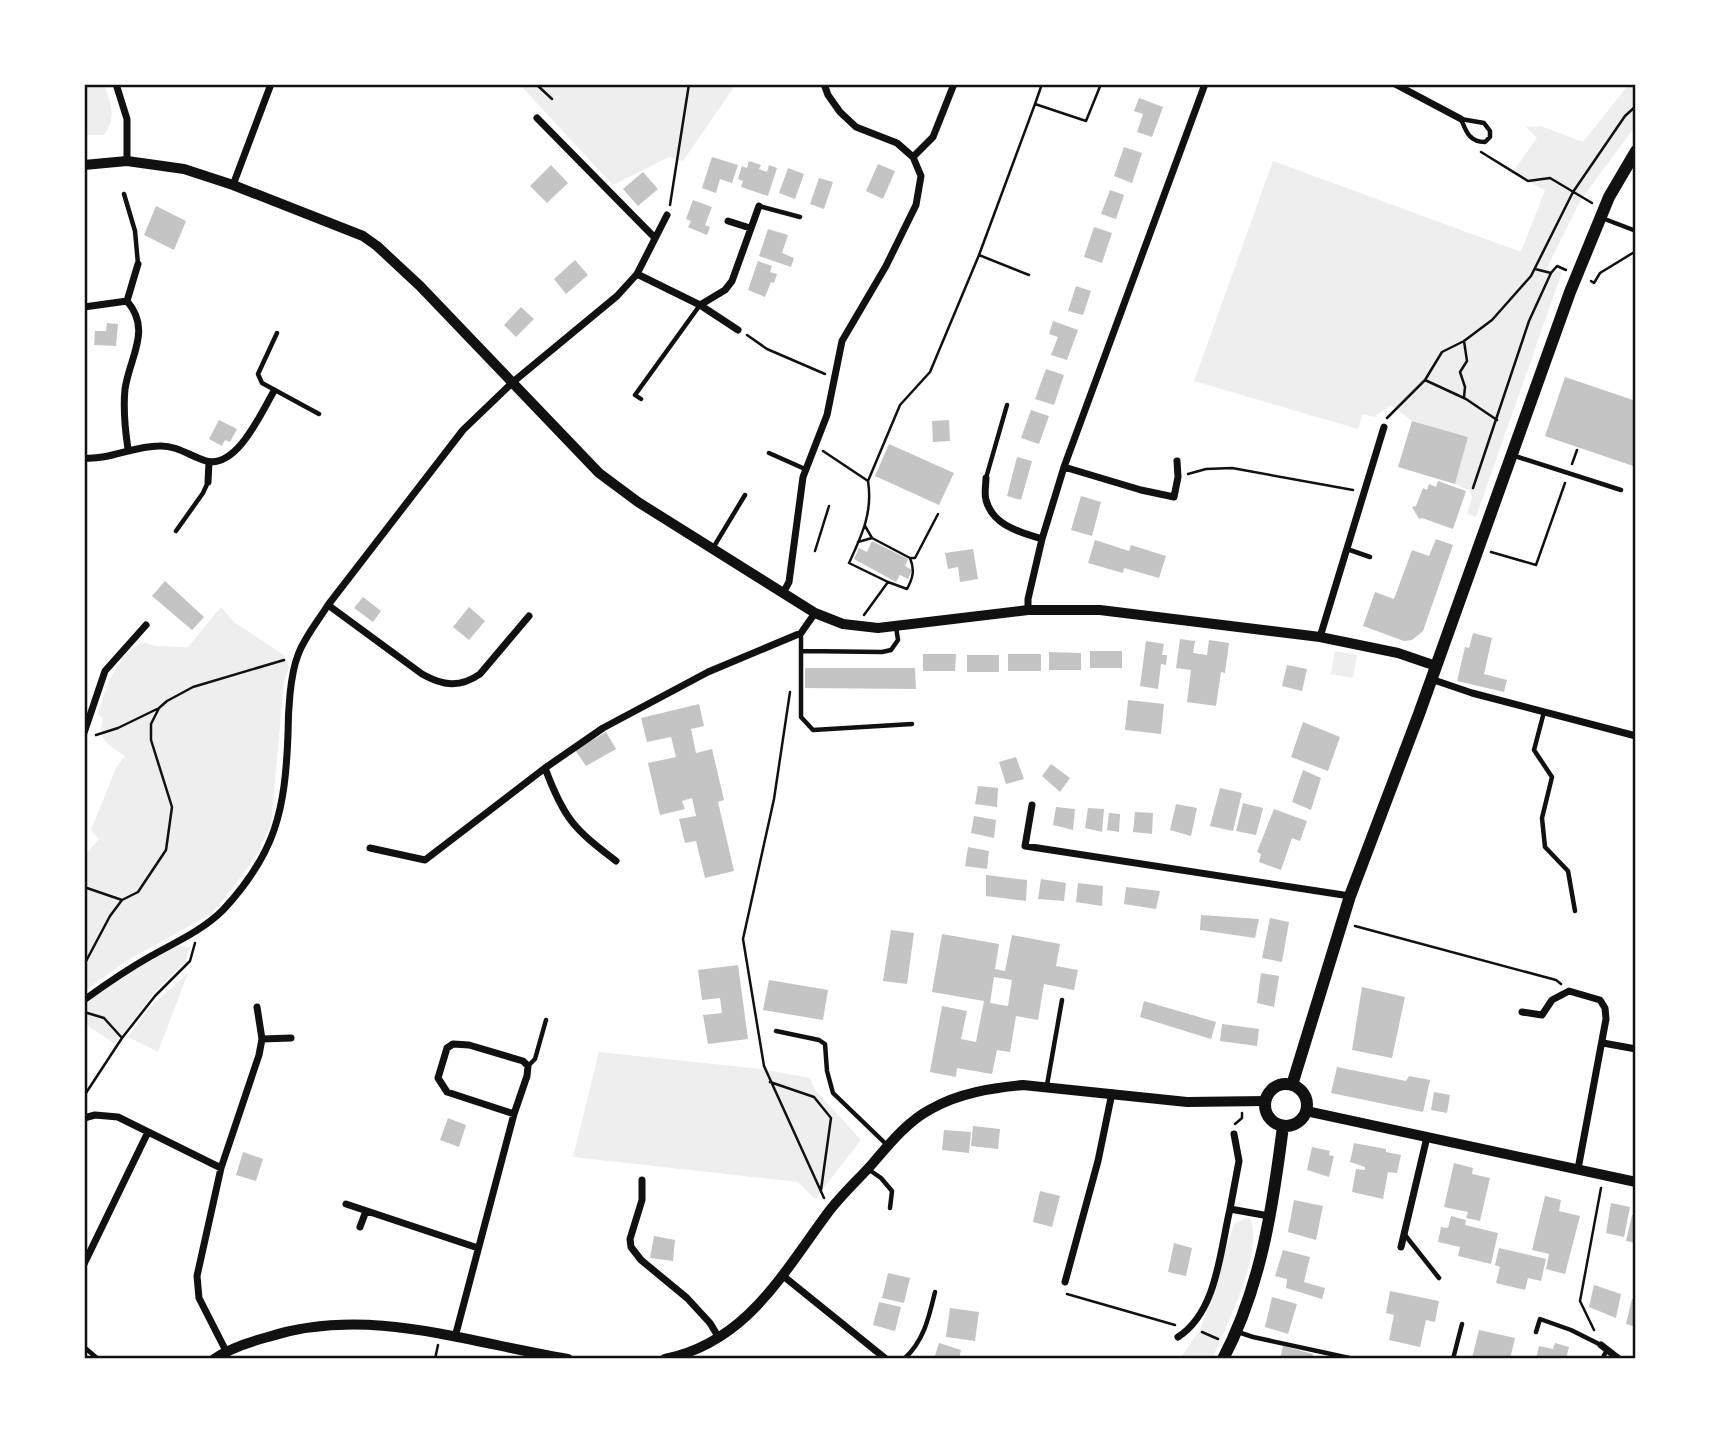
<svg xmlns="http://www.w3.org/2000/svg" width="1720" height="1443" viewBox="0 0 1720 1443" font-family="'Titillium Web',sans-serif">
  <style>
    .green { fill: #eee }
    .building { fill: #c4c4c4; fill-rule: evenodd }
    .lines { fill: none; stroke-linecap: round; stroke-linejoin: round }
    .path { stroke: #111; stroke-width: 2.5 }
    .service { stroke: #111; stroke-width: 4.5 }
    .minor { stroke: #111; stroke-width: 7 }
    .tertiary { stroke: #111; stroke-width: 10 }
    .primary { stroke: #111; stroke-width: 12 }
    .neatline { fill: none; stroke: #111; stroke-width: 2.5 }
  </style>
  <rect width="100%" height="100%" fill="#fff"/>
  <path class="green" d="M84,84H104C111,104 117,117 104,135H84Z
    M519,84H736L683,161L669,157L613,185Z
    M1629,84H1636V125L1580,201L1547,268L1562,272L1476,517L1467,514L1472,497L1469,490L1455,484L1468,437L1412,421L1391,405L1374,417L1363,414L1358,429L1194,381L1273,161L1521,252L1545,190L1512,173L1537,138L1526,127L1541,126L1583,142Z
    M221,607L234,622L285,656L289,667L284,682L271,825L257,854L233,888L211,914L128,960L84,991V856L99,839L91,830L116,768L125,756C108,744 97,741 103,718L98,714C106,687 116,656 143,642L156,646L188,647Z
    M1335,651L1357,655L1353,678L1331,674Z
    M179,945L190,947L185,962L158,988L115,1044L84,1023V1004L134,970Z
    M188,973L158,1052L128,1037L149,1008Z
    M599,1052L761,1069L810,1078L815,1090L861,1140L815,1199L798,1182L573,1157Z
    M1245,1218L1250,1219C1265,1250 1225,1329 1212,1359H1180L1201,1328L1234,1224Z"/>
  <path class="building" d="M1139,98L1163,107L1152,137L1137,132L1143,114L1134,111Z
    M1124,147L1142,153L1132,183L1114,176Z
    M712,157L738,165L732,183L720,179L716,193L702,188Z
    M749,161L761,165L759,169L767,172L769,165L777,168L768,196L741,187L743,181L738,179L742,166L747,168Z
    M878,164L895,171L883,199L866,191Z
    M551,165L568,183L547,203L530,186Z
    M788,168L804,174L795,199L779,193Z
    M643,172L658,189L638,206L623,189Z
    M819,178L833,182L824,209L810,204Z
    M1110,190L1124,195L1116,219L1101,214Z
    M693,200L712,207L705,225L710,227L707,235L688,227L691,221L686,219Z
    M156,206L186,221L174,250L144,235Z
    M1094,227L1112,233L1102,263L1084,257Z
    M768,229L788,235L782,253L794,258L791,267L759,256Z
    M575,260L588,275L566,294L554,279Z
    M758,261L772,266L770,272L777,274L774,283L771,282L765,297L748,290Z
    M1076,286L1091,291L1083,315L1068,311Z
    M521,307L534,319L516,337L504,325Z
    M1053,321L1078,330L1067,360L1051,355L1058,337L1049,334Z
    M107,323L118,324L116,346L94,345L95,331H106Z
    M1046,369L1064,375L1054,405L1035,399Z
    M1565,377L1636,401V467L1545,436Z
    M1031,410L1049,416L1039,444L1021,438Z
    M219,420L237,429L230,442L225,440L222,446L209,439Z
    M949,420L950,441L933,442L932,421Z
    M1412,421L1468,437L1455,484L1398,467Z
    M889,444L954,473L939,505L875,476Z
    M1017,457L1032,461L1021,500L1007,496Z
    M1438,481L1466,491L1453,529L1422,518L1419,519L1412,507L1416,506L1423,488L1427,490L1429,484L1436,487Z
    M1081,496L1101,502L1092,536L1071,530Z
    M1436,539L1453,545L1423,631L1412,640L1404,641L1363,626L1375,592L1394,599L1412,550L1429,556Z
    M1095,540L1129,551L1131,545L1166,556L1159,578L1124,568L1123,573L1088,563Z
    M872,541L908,559L905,566L912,570L908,579L900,575L896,582L854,559L859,548L867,552Z
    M973,549L978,579L960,582L958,567L948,569L945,553Z
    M165,581L204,617L192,630L152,596Z
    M363,597L381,611L373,622L354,608Z
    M469,607L485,621L469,640L453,627Z
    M1473,633L1492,638L1484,674L1507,680L1504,692L1457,681L1465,647L1469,648Z
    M1180,639L1195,641L1193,653L1207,655L1209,640L1229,643L1225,673L1221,672L1216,706L1187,702L1191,670L1176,668Z
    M1146,641L1164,644L1162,655H1167L1166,665L1161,664L1158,689L1140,686Z
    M1090,651H1122V668H1090Z
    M1049,652L1081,653V670H1049Z
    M923,654H956L955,671H923Z
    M1008,654H1041V671H1008Z
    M967,655H999V672H967Z
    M1287,665L1307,669L1302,691L1282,686Z
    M805,668H915L916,689L805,688Z
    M1128,700L1164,704L1161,734L1125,730Z
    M699,704L704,726L691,729L696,753L712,749L724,800L718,802L734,871L705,878L696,841L685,843L679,819L696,816L692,798L682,801L685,809L660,815L648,763L676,757L671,737L647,742L641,718Z
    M1303,722L1340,737L1328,771L1291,757Z
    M606,732L616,749L586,766L575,750Z
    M1016,757L1024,779L1006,784L999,762Z
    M1051,764L1070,778L1060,792L1042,776Z
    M1303,770L1321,778L1311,810L1292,802Z
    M978,786L998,788L997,807L975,804Z
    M1220,788L1242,793L1233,831L1210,826Z
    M1243,803L1263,808L1256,835L1236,831Z
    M1176,804L1197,808L1191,836L1170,830Z
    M1056,807L1075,809L1073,830L1053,825Z
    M1088,808L1104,809L1102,832L1085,828Z
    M1274,809L1307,821L1300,841L1292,838L1281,870L1259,862L1261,854L1257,852Z
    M1135,812L1153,813L1152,834L1133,832Z
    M1109,813L1120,814L1119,832L1107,830Z
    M974,816L996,820L994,838L971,833Z
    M968,847L989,851L987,869L965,866Z
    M986,875L1027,880L1026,901L986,896Z
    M1041,879L1066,883L1064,901L1038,899Z
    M1078,883L1103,886L1102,906L1076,902Z
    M1126,887L1160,891L1156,909L1124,904Z
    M1201,915L1259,919L1255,938L1200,930Z
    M1270,918L1289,922L1282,962L1262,958Z
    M891,930L914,933L907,984L883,981Z
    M942,934L999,944L995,969L1005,971L1012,935L1060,944L1056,966L1078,970L1074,990L1044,984L1038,1020L1016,1016L1010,1052L997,1050L992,1074L957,1068L956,1077L930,1072L942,1006L967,1011L961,1039L976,1042L984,1001L932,992ZM994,977L1012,980L1008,1006L990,1003Z
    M738,965L748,1039L708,1044L703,1015L722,1013L720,998L702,1000L698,970Z
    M1261,973L1279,976L1274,1007L1257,1003Z
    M769,980L828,990L823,1020L763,1010Z
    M1362,987L1405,997L1392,1058L1352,1050Z
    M1144,1001L1216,1022L1211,1039L1140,1017Z
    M1222,1024L1259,1029L1257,1046L1220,1041Z
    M1337,1067L1406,1081L1409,1076L1430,1080L1423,1112L1331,1093Z
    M1434,1092L1450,1095L1447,1113L1431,1110Z
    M448,1118L466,1125L459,1147L440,1140Z
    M973,1126L1000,1129L998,1149L971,1146Z
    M944,1130L971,1132L969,1153L942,1150Z
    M1354,1143L1386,1149V1152L1401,1155L1397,1173L1388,1172L1383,1199L1352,1192L1356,1169L1365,1170V1167L1350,1162Z
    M1312,1147L1330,1151L1329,1155L1334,1156L1329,1177L1307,1170Z
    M243,1152L263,1159L256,1181L236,1175Z
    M1454,1163L1473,1168L1472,1174L1490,1178L1480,1221L1466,1218L1468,1212L1444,1207Z
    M1040,1191L1060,1196L1052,1227L1033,1222Z
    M1545,1196L1561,1200L1559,1211L1580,1216L1565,1274L1546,1269L1549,1254L1532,1250Z
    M1294,1200L1323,1206L1316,1240L1288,1232Z
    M1611,1203L1630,1207L1624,1237L1606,1233Z
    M1632,1215L1636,1216V1243L1626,1241Z
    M1451,1216L1466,1220L1465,1225L1498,1233L1491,1264L1458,1256L1460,1247L1438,1242L1441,1227L1448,1228Z
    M654,1236L675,1240L673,1261L650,1258Z
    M1174,1243L1192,1248L1186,1276L1168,1272Z
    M1499,1248L1546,1259L1541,1281L1528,1278L1525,1290L1496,1283L1500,1267L1495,1265Z
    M1283,1250L1310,1257L1304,1282L1325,1288L1322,1299L1286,1288L1287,1279L1275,1276Z
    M888,1273L910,1278L904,1303L882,1298Z
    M1594,1285L1621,1294L1616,1318L1589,1307Z
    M1390,1291L1439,1301L1435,1322L1426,1320L1420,1347L1389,1340L1394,1315L1386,1313Z
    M1272,1297L1297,1304L1288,1334L1265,1327Z
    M1632,1299L1636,1300V1327L1626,1324Z
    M879,1302L901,1307L895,1331L873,1325Z
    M950,1308L979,1312L975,1341L946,1337Z
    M1479,1330L1515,1338L1510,1359H1464V1356L1472,1358Z
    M939,1343L961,1350L959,1359H934Z
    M1555,1343L1569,1347L1566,1359H1536L1539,1346L1553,1349Z
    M1283,1346L1313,1354L1312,1359H1280Z"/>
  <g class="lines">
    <path class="path" d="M536,84L552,99
      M1042,84L1035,104L1086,121L1101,84
      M1481,152L1528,181L1550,178L1592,203
      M670,205L689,84
      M1535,269L1551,273L1557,266L1566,270
      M1029,275L979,255L1035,104
      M1591,281L1594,283L1600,273L1636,251
      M747,335L767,349L825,374
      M1425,380L1466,399L1497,420
      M1464,397L1465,387L1460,372L1467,361L1464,341
      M1387,418L1425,380L1442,352L1464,341L1492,320L1531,276L1573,192L1625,116L1636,106
      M823,451L868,481C873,512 862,535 849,563L888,582L864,615
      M1572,464L1577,450
      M1188,474L1206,469L1232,468L1353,490
      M868,481L900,405L930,372L979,255
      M1473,488L1529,321L1551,273
      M865,526L872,538
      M858,542L872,538L910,558C915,570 913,578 907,589L888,582
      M815,551L829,506
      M1491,552L1536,565L1565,483
      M910,558H915L938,514
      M790,692L774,799L743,939L764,1066L824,1198
      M96,735L118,728L157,709
      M84,887L122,900
      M1355,926L1556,980L1561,984
      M84,965L110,916L122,900L138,892L166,850L172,807L151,740V724L159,708L167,701L193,687L284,660
      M84,1012L104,1018L122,1038
      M770,1082L814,1097L831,1118L821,1190
      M84,1096L122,1038L155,996L190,961L195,943
      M1235,1124L1242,1118V1113
      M1067,1294L1175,1325
      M1594,1330L1580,1301L1601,1188
      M1202,1332L1218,1339
      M435,1359L438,1345"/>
    <path class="service" d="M1461,119L1484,123L1490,131V137L1485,142C1469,142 1466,131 1461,119Z
      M124,194L135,231L138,264
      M759,206L800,217
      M1602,218L1636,231
      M277,333L258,374L262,383L319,414
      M641,399L635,395L700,305
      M769,453L805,469
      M1515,456L1621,490
      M986,478L1007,405
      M176,531L203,493L208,482
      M713,548L745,495
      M1347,549L1370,557
      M801,633V717L813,730L912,724
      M802,651L882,652L891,650L898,640L896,627
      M1544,712L1534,750L1552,777L1542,818L1545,847L1568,871L1575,911
      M776,1031L819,1040L825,1044L827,1071L833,1093L887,1145
      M528,1066L535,1059L546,1020
      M1047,1085L1062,1000
      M868,1169L881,1178L892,1191L890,1208
      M1405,1235L1439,1278
      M1238,1332L1253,1337L1354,1359
      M1536,1332L1540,1319L1571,1330L1601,1345
      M84,1347L98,1359
      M904,1359C924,1341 929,1317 935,1292
      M1453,1359L1462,1324
      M1602,1359L1607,1350"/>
    <path class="minor" d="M116,84L127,119V161
      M824,84L828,95L840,112L856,127L897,143L913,157
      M1395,84L1461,119
      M537,118L655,238
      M233,185L271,84
      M728,221L750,228
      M637,274L700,305L738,330
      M127,301L138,264
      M700,305L725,290L732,281L759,206
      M84,307L127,301C152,330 130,356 125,389C123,409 125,429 128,449
      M84,458C110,460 133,446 159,446C176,445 190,456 206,461C237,469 261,413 274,391
      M1064,467L1141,490L1174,497L1178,477L1177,461
      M986,478C986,484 984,494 986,500C993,526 1020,532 1042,539
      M208,482L209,462
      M783,593L789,582L803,477L827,415L842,341L886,266L916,205L921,176L913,157L933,137L954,84
      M328,605L422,674C443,686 460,688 480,674L529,616
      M1028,610V599L1042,539L1064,467L1205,84
      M1320,637L1384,427
      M1431,679L1472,693L1636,736
      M84,733L105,671L146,625
      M545,768C564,819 574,829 616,861
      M1032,805L1025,846L1350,896
      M370,848L425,860L545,768L603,728L708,672L801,633L815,613
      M84,1000C106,984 128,969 151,956C176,942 203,930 223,910C276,853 285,810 288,735C288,713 290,675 298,655C304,638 318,621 328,605L463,430L513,382L617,296L637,274L667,215
      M1522,1012L1542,1015L1552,1000L1569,991L1600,1000L1605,1008L1606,1019L1578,1169
      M262,1039L291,1038
      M1603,1043L1636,1049
      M84,1118L95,1115L118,1117L221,1168
      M1234,1134L1239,1161L1230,1209L1269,1216
      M642,1180V1200L630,1239L631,1247L641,1260L687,1298L710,1323L719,1338
      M346,1204L478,1248
      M360,1227L366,1211
      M1401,1247L1427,1137
      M84,1264L148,1132
      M782,1275L886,1359
      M1065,1282L1098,1161L1112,1093
      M455,1337L514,1114L527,1076L528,1066L523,1061L469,1045L453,1044L447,1048L438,1078L447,1092L514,1114
      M1178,1337C1217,1312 1220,1251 1230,1209
      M1601,1345L1619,1359
      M226,1351L199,1298L197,1276L221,1168L259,1055L262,1039L257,1007"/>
    <path class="tertiary" d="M84,165L127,161L184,169L233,185L363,236L377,246L420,286L599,473L638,502L815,613L843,624L878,628L1028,610H1100L1320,637L1398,653L1436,666
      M1306,1111L1636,1182
      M214,1359C230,1348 249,1342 268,1337C369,1305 468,1343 568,1359
      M665,1359C746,1342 781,1276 827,1214C840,1196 858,1180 873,1163C890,1143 908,1121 931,1109C959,1093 992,1088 1023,1085L1187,1102L1266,1101"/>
    <path class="primary" d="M1265 1105a21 21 0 1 1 42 0a21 21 0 1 1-42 0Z
      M1292,1085L1350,896L1419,714L1570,292L1609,197L1636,151
      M1223,1359C1261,1287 1273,1206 1283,1126"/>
  </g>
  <rect width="1720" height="1443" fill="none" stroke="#ffffff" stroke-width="172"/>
  <rect x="86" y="86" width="1548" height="1271" class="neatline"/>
</svg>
